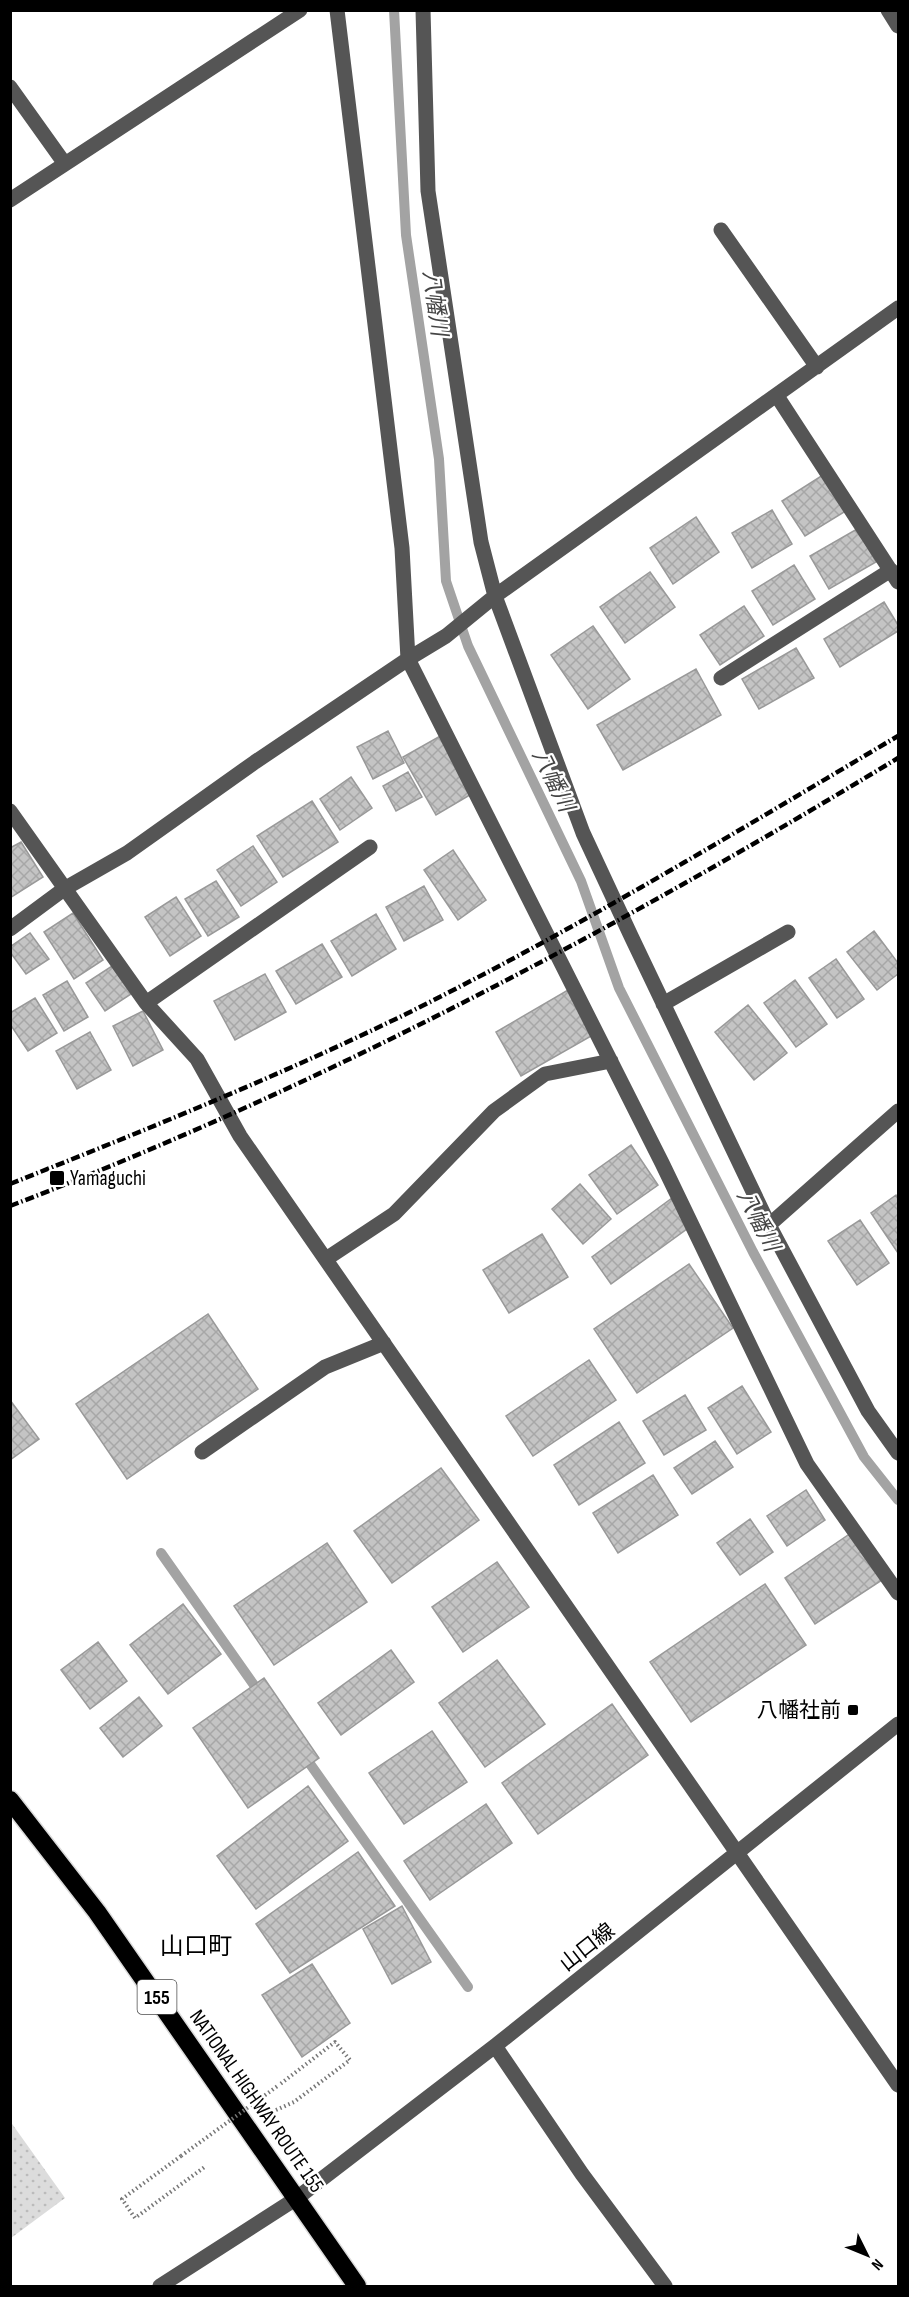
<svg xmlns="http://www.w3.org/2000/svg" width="909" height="2297" viewBox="0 0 909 2297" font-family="'Sofia Sans Condensed','Noto Sans JP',sans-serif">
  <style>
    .park { fill: url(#park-dots) }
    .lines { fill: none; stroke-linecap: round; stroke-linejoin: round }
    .stream { stroke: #a3a3a3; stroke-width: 10 }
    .building { fill: url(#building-cross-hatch); stroke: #999; stroke-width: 1.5 }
    .highway-casing { stroke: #dbdbdb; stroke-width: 21 }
    .path { stroke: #777; stroke-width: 4; stroke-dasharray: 1.5 3; stroke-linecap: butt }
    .minor { stroke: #555; stroke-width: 15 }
    .highway { stroke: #000; stroke-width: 18 }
    .rail { stroke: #000; stroke-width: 4.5; stroke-dasharray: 9 3 1.5 3; stroke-linecap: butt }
    .path-bridge { stroke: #777; stroke-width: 4; stroke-dasharray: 1.5 3; stroke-linecap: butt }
    .poi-dot { fill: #000; stroke: #fff; stroke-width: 2 }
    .labels { text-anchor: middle; stroke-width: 4.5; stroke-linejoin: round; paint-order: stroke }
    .shield { fill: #fff; stroke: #4c4c4c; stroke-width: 1.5 }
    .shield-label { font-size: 20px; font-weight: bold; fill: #000 }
    .poi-label { font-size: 21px; fill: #000; stroke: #fff; text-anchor: start }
    .street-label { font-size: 21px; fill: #000; stroke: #fff }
    .water-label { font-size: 22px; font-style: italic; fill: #444; stroke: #fff }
    .quarter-label { font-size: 24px; fill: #000; stroke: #fff }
  </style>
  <defs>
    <pattern id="park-dots" width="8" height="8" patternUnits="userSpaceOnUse" patternTransform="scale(1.5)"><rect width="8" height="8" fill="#dcdcdc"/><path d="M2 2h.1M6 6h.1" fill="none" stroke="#bbb" stroke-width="1.8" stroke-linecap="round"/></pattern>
    <pattern id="building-cross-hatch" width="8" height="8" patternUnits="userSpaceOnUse" patternTransform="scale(1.5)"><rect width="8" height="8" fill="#c4c4c4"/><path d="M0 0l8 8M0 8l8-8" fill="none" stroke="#a7a7a7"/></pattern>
  </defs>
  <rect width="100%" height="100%" fill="#fff"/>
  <path class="park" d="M10,2121L65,2198L11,2238H10Z"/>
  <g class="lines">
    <path class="stream" d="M394,10L406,235L439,459L446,581L468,646L581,881L619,988L753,1252L864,1457L898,1500
      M161,1553L261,1695
      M303,1754L468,1987"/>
  </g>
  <path class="building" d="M826,473L849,509L805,536L782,501Z
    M772,510L792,544L752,568L732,533Z
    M696,517L719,552L673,584L650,548Z
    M857,529L876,562L829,589L810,556Z
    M794,565L815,599L773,625L752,591Z
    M650,572L675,607L625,643L600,607Z
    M884,602L898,625V631L840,667L824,639Z
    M744,606L764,636L720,665L700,635Z
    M593,626L630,679L588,709L551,655Z
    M796,648L814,678L759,709L742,679Z
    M696,669L721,715L623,770L597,725Z
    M388,731L404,763L373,779L357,747Z
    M442,735L475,792L436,815L403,757Z
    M408,772L422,797L396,811L383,786Z
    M351,777L372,808L340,830L320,799Z
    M312,801L338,842L283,877L257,836Z
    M21,842L43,877L10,898V848Z
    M253,846L277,882L241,906L217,870Z
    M453,850L486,900L458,920L424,870Z
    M216,881L239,917L208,936L185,899Z
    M424,886L443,920L404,941L386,907Z
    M176,897L201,936L170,956L145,917Z
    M73,913L103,960L74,979L44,932Z
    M376,914L396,949L352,976L331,941Z
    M874,931L898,963V974L877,990L847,952Z
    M30,933L49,959L26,974L10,952V947Z
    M322,944L342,977L296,1004L276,971Z
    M836,959L864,999L837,1018L809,978Z
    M112,966L131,994L105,1011L86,983Z
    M265,974L286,1012L235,1040L214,1001Z
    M795,980L827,1024L796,1047L764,1003Z
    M67,981L88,1017L64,1031L43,995Z
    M568,990L593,1035L521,1076L496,1032Z
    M35,998L57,1033L28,1051L10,1024V1013Z
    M748,1005L787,1053L754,1080L715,1032Z
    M143,1011L163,1050L133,1066L113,1026Z
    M90,1032L111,1070L77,1089L56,1051Z
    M631,1145L658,1185L617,1214L589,1175Z
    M580,1184L611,1219L583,1244L552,1209Z
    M896,1195L898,1199V1253L871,1213Z
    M672,1198L691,1226L611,1284L592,1257Z
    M860,1220L889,1263L857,1285L828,1241Z
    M542,1234L568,1277L509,1313L483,1270Z
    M689,1264L733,1328L637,1393L594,1329Z
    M208,1314L258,1389L127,1479L76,1404Z
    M589,1360L616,1400L533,1456L506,1416Z
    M742,1386L771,1432L737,1454L708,1408Z
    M685,1395L706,1430L664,1455L643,1421Z
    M10,1400L39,1439L10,1460Z
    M619,1422L645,1463L579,1505L554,1465Z
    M715,1441L733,1467L692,1494L674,1468Z
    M441,1468L479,1520L392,1583L354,1531Z
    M653,1475L678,1515L618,1553L593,1513Z
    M806,1490L825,1520L787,1546L767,1516Z
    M750,1519L773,1552L740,1575L717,1543Z
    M851,1533L882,1580L815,1624L785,1578Z
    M327,1543L367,1602L274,1665L234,1606Z
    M497,1562L529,1607L463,1652L432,1607Z
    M765,1584L806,1645L691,1722L650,1662Z
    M183,1604L221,1654L168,1694L130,1645Z
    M98,1642L127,1681L90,1709L61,1670Z
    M391,1650L414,1682L341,1735L318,1703Z
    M497,1660L545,1724L485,1767L439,1703Z
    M264,1678L319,1758L248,1808L193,1728Z
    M139,1697L162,1726L123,1757L100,1728Z
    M612,1704L648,1755L538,1834L502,1783Z
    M432,1731L467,1782L404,1824L369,1773Z
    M308,1786L348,1841L256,1909L217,1856Z
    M486,1804L512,1843L430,1900L404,1861Z
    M358,1852L395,1906L290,1973L256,1924Z
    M402,1906L431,1962L392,1984L363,1929Z
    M312,1964L350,2023L302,2057L262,1995Z"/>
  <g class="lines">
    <defs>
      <path id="highway" d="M10,1800L97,1912L357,2286"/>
    </defs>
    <use href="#highway" class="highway-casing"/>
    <path class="path" d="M276,2110L294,2102L350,2060L335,2042L279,2085
      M181,2156L122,2199L135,2218L206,2166"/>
    <path class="minor" d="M337,10L402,548L408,659L662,1163L807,1464L898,1593
      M423,10L428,191L481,542L495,596L583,833L631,936L769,1225L868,1411L898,1453
      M888,10L898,26
      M10,87L65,164
      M10,200L300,10
      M721,230L817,367
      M777,396L898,582
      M721,678L891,570
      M10,811L146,1003L197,1059L240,1136L898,2085
      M10,929L64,889L127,853L255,762L408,659L446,636L495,596L898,308
      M146,1003L370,847
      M663,1004L788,932
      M769,1225L898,1111
      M326,1259L394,1214L494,1111L545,1074L611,1061
      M202,1452L325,1367L384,1343
      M495,2046L582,2174L665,2286
      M160,2286L297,2198L495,2046L898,1724"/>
    <use href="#highway" class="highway"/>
    <path class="rail" d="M10,1184C143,1131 277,1077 406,1014C575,930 736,832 898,736
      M10,1206C321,1087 615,930 898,758"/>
    <path class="path-bridge" d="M181,2156L279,2085"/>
  </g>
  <g class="poi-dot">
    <rect x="49" y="1170" width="16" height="16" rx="3"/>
    <rect x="847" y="1704" width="12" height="12" rx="3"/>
  </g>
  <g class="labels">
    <rect class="shield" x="137.5" y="1980" width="39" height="34" rx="4.5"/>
    <g class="shield-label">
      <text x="157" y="2004">155</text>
    </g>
    <g class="poi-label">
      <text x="70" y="1185">Yamaguchi</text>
      <text x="841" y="1717" text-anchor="end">八幡社前</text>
    </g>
    <g class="street-label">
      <text transform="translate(587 1947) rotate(-38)" y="7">山口線</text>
      <text transform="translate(257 2101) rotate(55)" y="7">NATIONAL HIGHWAY ROUTE 155</text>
    </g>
    <g class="water-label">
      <text transform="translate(436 303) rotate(82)" y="8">八幡川</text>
      <text transform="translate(554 780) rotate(64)" y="8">八幡川</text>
      <text transform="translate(759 1220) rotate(63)" y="8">八幡川</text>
    </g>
    <g class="quarter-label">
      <text x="196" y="1954">山口町</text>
    </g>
  </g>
  <rect width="909" height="2297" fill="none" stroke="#000000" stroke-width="24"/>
  <g transform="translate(867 2255) rotate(133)" stroke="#ffffff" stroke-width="4.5" paint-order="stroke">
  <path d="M0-4.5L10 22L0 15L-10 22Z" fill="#000000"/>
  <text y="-9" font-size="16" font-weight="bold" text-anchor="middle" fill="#000000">N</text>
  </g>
</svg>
